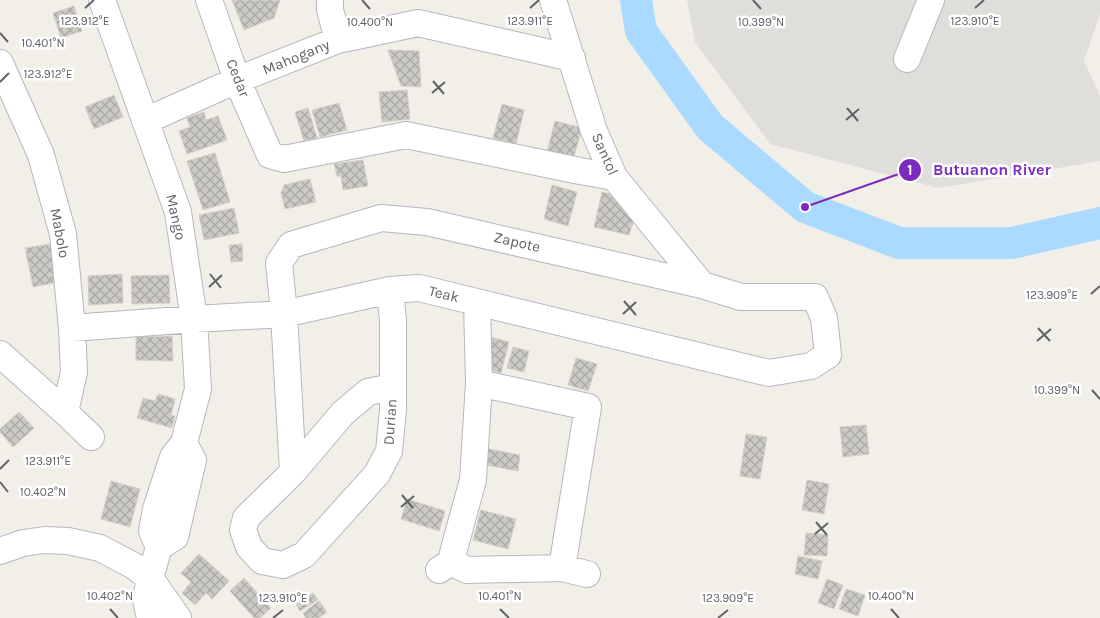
<svg xmlns="http://www.w3.org/2000/svg" width="1100" height="618" viewBox="0 0 1100 618" font-family="Karla,sans-serif">
  <style>
    .industrial { fill: #e0deda }
    .lines { fill: none; stroke-linecap: round; stroke-linejoin: round }
    .river { stroke: #aadaff; stroke-width: 32 }
    .building { fill: url(#building-cross-hatch); stroke: #d6d1c6 }
    .minor-casing { stroke: #b5b8bc; stroke-width: 28 }
    .minor { stroke: #fff; stroke-width: 26 }
    .ticks { fill: none; stroke: #5f6368; stroke-width: 2 }
    .labels { text-anchor: middle; stroke-width: 5; stroke-linejoin: round; paint-order: stroke }
    .street-label { font-size: 15px; fill: #5f6368; stroke: #fff }
    .ticks-label { font-size: 12px; text-anchor: middle; fill: #5f6368; stroke: #fff; stroke-width: 5; stroke-linejoin: round; paint-order: stroke }
    .leader { fill: none; stroke: #7b2cbf; stroke-width: 2 }
    .callout-dot { fill: #7b2cbf; stroke: #fff; stroke-width: 2 }
    .mark-label { font-size: 15px; text-anchor: middle; font-weight: bold; fill: #fff }
    .callout-label { font-size: 16px; text-anchor: middle; font-weight: bold; fill: #7b2cbf; stroke: #fff; stroke-width: 5; stroke-linejoin: round; paint-order: stroke }
  </style>
  <defs>
    <pattern id="building-cross-hatch" width="8" height="8" patternUnits="userSpaceOnUse" patternTransform="scale(1.25)"><rect width="8" height="8" fill="#cccac5"/><path d="M0 0l8 8M0 8l8-8" fill="none" stroke="#a9a8a4"/></pattern>
  </defs>
  <rect width="100%" height="100%" fill="#f1efe8"/>
  <path class="industrial" d="M687,0H1100V14L1084,61L1100,96V161L938,188L770,144L695,42Z"/>
  <g class="lines">
    <path class="river" d="M636,0L641,31L710,127L805,207L899,243H1012L1100,223"/>
  </g>
  <path class="building" d="M232,0H280L274,18L244,30Z
    M74,6L82,31L61,38L53,13Z
    M388,50L419,51L421,87L401,86Z
    M407,90L410,119L382,122L379,92Z
    M114,95L123,117L94,129L85,107Z
    M339,103L347,130L320,137L312,110Z
    M502,104L524,110L516,144L493,138Z
    M308,108L317,138L304,141L295,112Z
    M204,112L206,120L218,116L227,140L187,154L179,131L190,127L187,118Z
    M555,121L582,128L573,160L547,152Z
    M215,153L230,202L203,210L187,161Z
    M363,160L368,186L343,190L341,176H337L334,164Z
    M310,179L316,202L285,209L281,193L284,185Z
    M552,185L577,192L568,226L544,219Z
    M602,192L611,194L634,220L629,235L594,227Z
    M234,208L239,233L204,240L199,215Z
    M51,244L58,282L33,287L25,248Z
    M242,244L243,261L231,262L229,245Z
    M122,274L123,303L89,305L88,276Z
    M169,275L170,303L132,304L131,276Z
    M172,336L173,361L136,360V337Z
    M490,337L509,342L501,373L487,369Z
    M513,347L529,351L524,372L507,368Z
    M576,358L597,364L588,391L568,385Z
    M158,394L175,399L171,415L175,416L172,428L137,418L143,398L155,401Z
    M19,412L34,428L13,447L0,432V429Z
    M866,425L869,454L843,457L840,427Z
    M746,434L767,437L760,479L740,476Z
    M484,448L520,455L518,471L481,464Z
    M807,480L829,484L824,514L802,510Z
    M111,481L140,489L130,527L101,519Z
    M407,499L445,511L439,531L401,519Z
    M481,510L516,519L508,549L473,540Z
    M806,533L828,535L827,556L804,555Z
    M199,554L229,581L212,599L206,593L195,605L182,593L191,582L181,573Z
    M798,556L822,561L818,579L795,574Z
    M244,578L271,608L260,618H254L230,591Z
    M827,579L843,585L834,609L818,603Z
    M846,589L865,595L858,616L839,609Z
    M313,593L318,600L300,611L296,604Z
    M319,601L327,612L319,618H306L303,613Z"/>
  <g class="lines">
    <defs>
      <path id="minor" d="M102,0L178,212L194,319L198,389L184,443L173,457L156,509L152,531L159,547
        M209,0L237,80L270,155L284,159L406,135L580,171L614,177
        M330,0V10L338,40
        M553,0L594,131L614,177L702,285
        M907,59L931,0
        M0,63L41,155L63,234L72,328L74,372L65,412
        M145,121L237,80L338,40L418,23L572,58
        M390,290L393,321V410L389,451L377,474L304,555L283,565L262,561L249,547L243,530L246,518L293,472L343,413L368,392L392,387
        M72,328L194,319L284,314L390,290L419,288L769,373L811,366L828,355L824,318L815,297H741L702,285L427,222L381,218L291,245L279,263L284,314L293,472
        M0,354L65,412L91,437
        M479,383L588,407L562,568
        M0,551L23,543L44,540L68,541L100,548L134,566L150,578L178,618
        M451,562L454,549L473,480L479,383L477,302
        M439,570L451,562L467,570L562,568L587,574
        M150,618L146,600L150,578L159,547L175,537L193,460L184,443"/>
    </defs>
    <use href="#minor" class="minor-casing"/>
    <use href="#minor" class="minor"/>
  </g>
  <path class="ticks" d="M362,0L370,9M753,0L761,9M85,8L94,0M530,8L539,0M975,8L984,0M0,33L8,42M433,81L444,94M0,82L9,73M432,93L445,82M847,108L858,121M846,120L859,109M210,274L221,288M209,287L222,275M1091,294L1100,286M624,301L636,315M623,314L636,302M1038,328L1050,341M1037,341L1051,329M1092,390L1100,399M0,469L9,460M0,482L8,492M402,495L413,508M401,507L414,496M816,522L827,535M815,534L828,523M110,609L118,618M500,609L509,618M891,609L899,618M273,618L283,610M718,618L728,610"/>
  <g class="labels">
    <g class="street-label">
      <text transform="translate(296 57) rotate(-22)" y="5">Mahogany</text>
      <text transform="translate(238 78) rotate(68)" y="5">Cedar</text>
      <text transform="translate(605 154) rotate(66)" y="5">Santol</text>
      <text transform="translate(176 217) rotate(77)" y="5">Mango</text>
      <text transform="translate(60 233) rotate(79)" y="5">Mabolo</text>
      <text transform="translate(517 242) rotate(13)" y="5">Zapote</text>
      <text transform="translate(444 294) rotate(14)" y="5">Teak</text>
      <text transform="translate(390 422) rotate(-86)" y="5">Durian</text>
    </g>
  </g>
  <g class="ticks-label">
    <text x="85" y="25">123.912°E</text>
    <text x="530" y="25">123.911°E</text>
    <text x="975" y="25">123.910°E</text>
    <text x="370" y="26">10.400°N</text>
    <text x="761" y="26">10.399°N</text>
    <text x="43" y="47">10.401°N</text>
    <text x="48" y="78">123.912°E</text>
    <text x="1052" y="299">123.909°E</text>
    <text x="1057" y="394">10.399°N</text>
    <text x="48" y="465">123.911°E</text>
    <text x="43" y="496">10.402°N</text>
    <text x="110" y="600">10.402°N</text>
    <text x="500" y="600">10.401°N</text>
    <text x="891" y="600">10.400°N</text>
    <text x="283" y="602">123.910°E</text>
    <text x="728" y="602">123.909°E</text>
  </g>
  <path class="leader" d="M805 207L910 170"/>
  <g class="callout-dot">
    <circle cx="805" cy="207" r="5"/>
    <circle cx="910" cy="170" r="12"/>
  </g>
  <g class="mark-label">
    <text x="910" y="175">1</text>
  </g>
  <g class="callout-label">
    <text x="992" y="175">Butuanon River</text>
  </g>
</svg>
